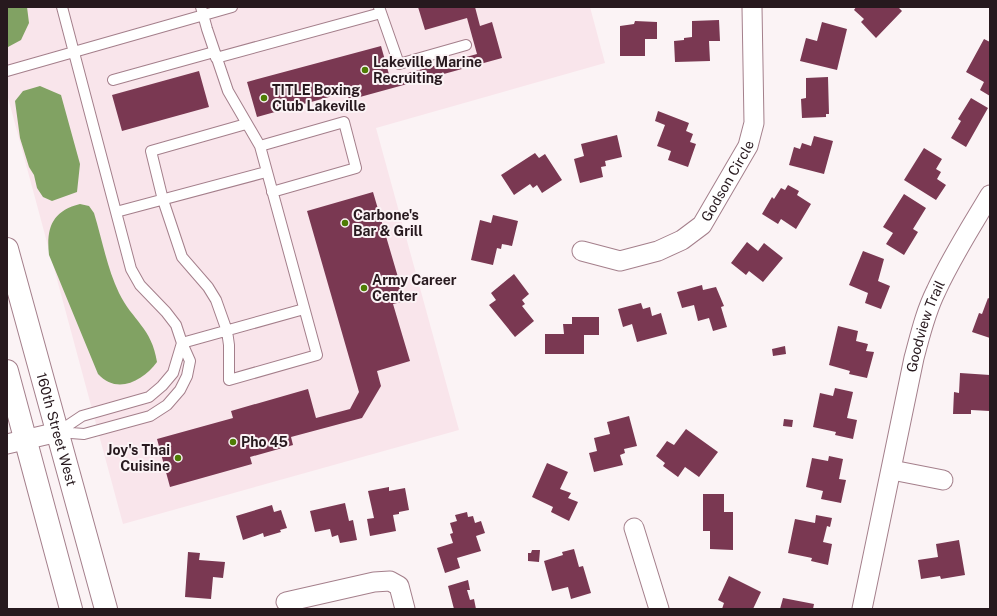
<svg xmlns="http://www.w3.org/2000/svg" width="997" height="616" viewBox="0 0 997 616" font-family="'Public Sans',sans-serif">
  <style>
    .built { fill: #f9e5eb }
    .water { fill: #81a263 }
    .building { fill: #7a3852 }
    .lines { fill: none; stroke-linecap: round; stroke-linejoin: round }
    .service-casing { stroke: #a47f8b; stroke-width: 12 }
    .minor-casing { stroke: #a47f8b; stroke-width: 21 }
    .secondary-casing { stroke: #a47f8b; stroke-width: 24 }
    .service { stroke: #fff; stroke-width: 10 }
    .minor { stroke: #fff; stroke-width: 19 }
    .secondary { stroke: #fff; stroke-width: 22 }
    .poi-dot { fill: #4e7d05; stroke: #fbf3f5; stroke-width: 1.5 }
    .labels { text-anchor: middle; stroke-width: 4; stroke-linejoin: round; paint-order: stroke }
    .poi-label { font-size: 14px; font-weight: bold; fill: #27191e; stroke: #fbf3f5; text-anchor: start }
    .street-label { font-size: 14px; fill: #27191e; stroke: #fbf3f5 }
  </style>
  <rect width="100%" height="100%" fill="#fbf3f5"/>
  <path class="built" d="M7,7H590L605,63L376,128L459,430L123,524L7,94Z"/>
  <path class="water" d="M7,7H27L29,23L21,40L8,47Z
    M40,86L61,95L80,164L77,192L52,201L43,197L37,188L34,175L29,167L20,138L15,101L23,91Z
    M80,204L89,206L94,213C102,239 107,268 119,293C132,320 152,328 157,362C143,381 117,395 98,374L49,255C46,228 52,211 80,204Z"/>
  <path class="building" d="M418,7H475L480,26L492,22L502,58L349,100L347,92L257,117L247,82L381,46L390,78L477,54L467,18L425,30Z
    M856,7H898L902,11L876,38L861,22L864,19L854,10Z
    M719,20L720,41H709L710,61L675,62L674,41L684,40V38L692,37V21Z
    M635,21L657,22V39H645V56H620V26L634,24Z
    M822,22L847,29L837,70L800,61L806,38L817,41Z
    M984,39L990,42V96L980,90L984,82L966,72Z
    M199,71L209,107L122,131L112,95Z
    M828,77L829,114H826V117L802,118L801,99L806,98V78Z
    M971,98L988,108L966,147L951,138L961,121L958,119Z
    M658,111L689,123L686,131L693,134L690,142L696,144L688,167L668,160L671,151L657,146L665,125L655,121Z
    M617,135L622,157L605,161L606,166L601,167L603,177L580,183L574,159L584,156L581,144Z
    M814,136L833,141L824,174L789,165L794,147L800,149L802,143L811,146Z
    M924,148L942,159L936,169L941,172L937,179L946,185L936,200L904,180Z
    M535,153L539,158L545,154L562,180L542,193L537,185L533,188L530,184L514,195L501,175Z
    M788,185L799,191L797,195L811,204L796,229L781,219L778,224L762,214L772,197L774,199L781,188L785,190Z
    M373,192L405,301L393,304L410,361L377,371L381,386L362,418L291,437L293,445L250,457L252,464L170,487L157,439L233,418L231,411L308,389L316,418L350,409L359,392L307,211Z
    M904,194L926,208L913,229L918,232L904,255L886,244L893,233L883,227Z
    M493,215L518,221L512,246L502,244L501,249L497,248L493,265L471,260L480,220L491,223Z
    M747,242L758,251L764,243L783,258L763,282L749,271L746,275L731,263Z
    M863,251L884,259L878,281L890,286L881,309L865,303L868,293L849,285Z
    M514,274L529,294L522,300L525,304L522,306L534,321L515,337L489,305L496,300L491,293Z
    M702,285L703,290L716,287L724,306L721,307L727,327L713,331L709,318L698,321L694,305L682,308L677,292Z
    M988,298L990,299V338L972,332L979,313L982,314Z
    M641,303L643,309L650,307L652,316L661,313L667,334L637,342L632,324L623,327L618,309Z
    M572,317H599V335H584V354H545V334H564L563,324H572Z
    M838,326L858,331L856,341L868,344L866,351L874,352L867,378L849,374L850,371L829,365Z
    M785,346L786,354L773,356L772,349Z
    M960,373L990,375V411L971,410V414H953L954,392L959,393Z
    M835,388L853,392L847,418L857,420L853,439L835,435L836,432L813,427L820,393L833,396Z
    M629,416L637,446L624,449L625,453L620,455L623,465L594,472L589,453L597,451L594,438L610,434L607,422Z
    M784,419L793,420L792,427L783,426Z
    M686,429L718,452L699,477L685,467L678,477L663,466L665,463L656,456L667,441L674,445Z
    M829,456L843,459L839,479L846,480L841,503L821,499L823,491L806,487L812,458L828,461Z
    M547,463L568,472L560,489L571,493L568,498L578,502L569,521L551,512L553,507L532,497Z
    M389,487V491L405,488L409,510L399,512V514L393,515L396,531L370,536L367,519L374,518L368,491Z
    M703,494H724V512H733V550L710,549V531H703Z
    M345,503L349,521L353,520L357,540L340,543L338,535L332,537L330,529L315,532L310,511Z
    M272,505L274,512L281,510L287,528L280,530L281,532L264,537L263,533L243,540L236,516Z
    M467,512L468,517L473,516L475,523L481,521L485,533L476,536L481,551L457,558L460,568L445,573L437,548L453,543L450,534L453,533L450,523L457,521L455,515Z
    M816,515L832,518L830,527L827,526L823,542L832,544L828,565L811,561L812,558L788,553L795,519L815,523Z
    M959,540L965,575L941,579L940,576L921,579L918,560L938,557L936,544Z
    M574,549L579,567L583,566L591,593L571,599L568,587L552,591L544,561L563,555L562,552Z
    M532,550H540L539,562L528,561V553H531Z
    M188,552L200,553L199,560L225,562L223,578L213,577L211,599L185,597Z
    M729,576L761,592L753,609H722L724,603L718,600Z
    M468,580L470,590H467L470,600L474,599L476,609H454L448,586Z
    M783,598L814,604L813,609H780Z"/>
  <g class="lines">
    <defs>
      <path id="service" d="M201,7L207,29L228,91L260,146L317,355L229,380V345L227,331L216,300L208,287L182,257L163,200L151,151L246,124
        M379,7L399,64L466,45
        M216,58L381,13
        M7,71L232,7
        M113,80L214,52
        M260,146L344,122L356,168L272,192
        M116,212L266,172
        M182,343L304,309
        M58,432L84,434L150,416L167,405L180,390L187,376L190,361L182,343L176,325L166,312L140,285L131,269L62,7
        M58,432L82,416L149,397L162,386L173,373L182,343"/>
      <g id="minor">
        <path id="s1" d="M582,251L620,261L658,251L682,240L702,225L748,146L754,123L752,7"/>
        <path d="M7,444L58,432"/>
        <path d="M892,470L943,480"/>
        <path d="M634,528L659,609"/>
        <path d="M286,602L374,582L390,581L399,586L405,609"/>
        <path id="s2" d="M862,609L914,358C920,336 925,313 936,291C951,258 971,227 990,195"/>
      </g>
      <g id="secondary">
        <path id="s3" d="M7,249L106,609"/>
        <path d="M7,371L71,609"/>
      </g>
    </defs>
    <use href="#service" class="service-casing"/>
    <use href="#minor" class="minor-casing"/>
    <use href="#secondary" class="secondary-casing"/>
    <use href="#service" class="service"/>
    <use href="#minor" class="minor"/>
    <use href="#secondary" class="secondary"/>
  </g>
  <g class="poi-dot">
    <circle cx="365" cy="70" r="4"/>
    <circle cx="264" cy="98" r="4"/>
    <circle cx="345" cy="223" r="4"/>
    <circle cx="364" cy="288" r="4"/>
    <circle cx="233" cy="442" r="4"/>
    <circle cx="178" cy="458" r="4"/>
  </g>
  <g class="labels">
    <g class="poi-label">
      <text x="373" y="67">Lakeville Marine<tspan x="373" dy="16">Recruiting</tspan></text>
      <text x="272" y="95">TITLE Boxing<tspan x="272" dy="16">Club Lakeville</tspan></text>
      <text x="353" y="220">Carbone's<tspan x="353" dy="16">Bar &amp; Grill</tspan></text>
      <text x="372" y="285">Army Career<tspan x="372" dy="16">Center</tspan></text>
      <text x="241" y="447">Pho 45</text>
      <text x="170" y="455" text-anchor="end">Joy's Thai<tspan x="170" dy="16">Cuisine</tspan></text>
    </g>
    <g class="street-label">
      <text dy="5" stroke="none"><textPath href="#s1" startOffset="181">Godson Circle</textPath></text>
      <text dy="5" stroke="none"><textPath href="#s2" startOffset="290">Goodview Trail</textPath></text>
      <text dy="5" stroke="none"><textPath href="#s3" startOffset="187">160th Street West</textPath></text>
    </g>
  </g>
  <rect width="997" height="616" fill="none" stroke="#27191e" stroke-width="16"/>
</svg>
